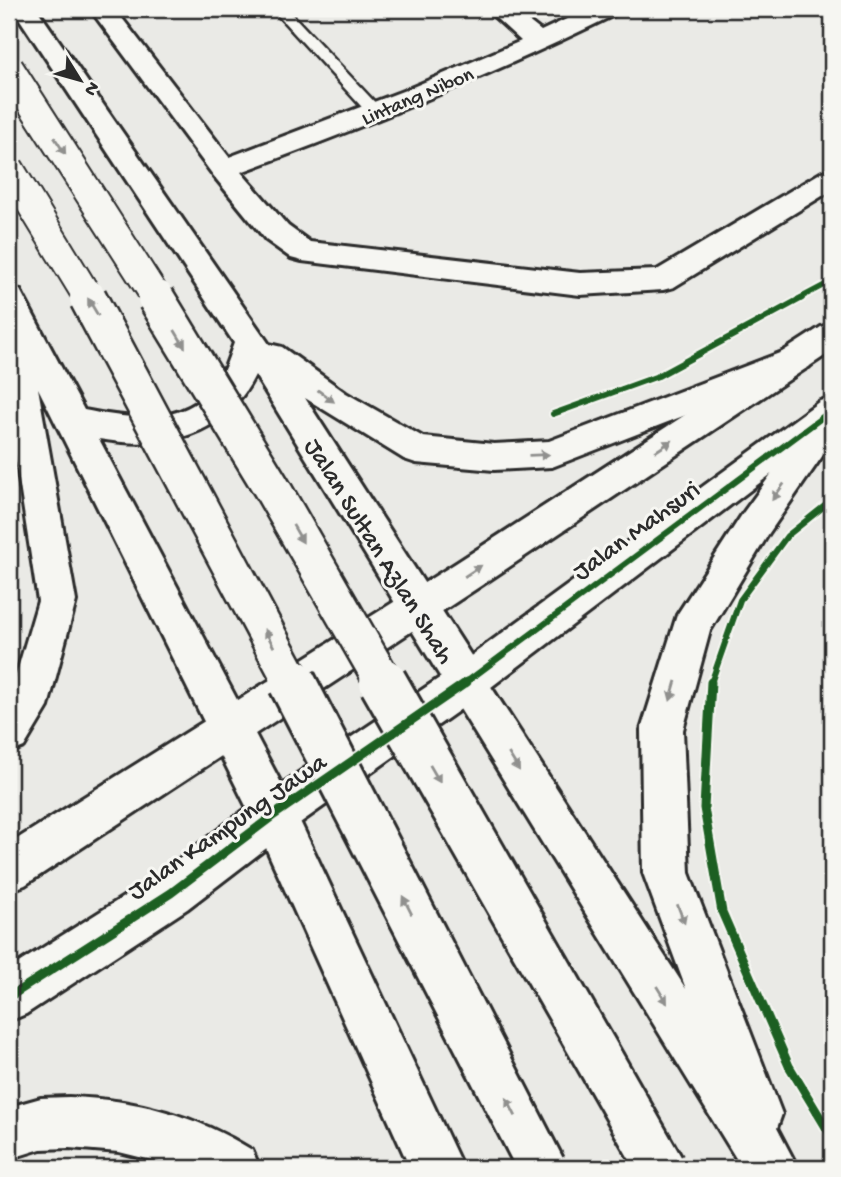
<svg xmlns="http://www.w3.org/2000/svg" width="841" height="1177" viewBox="0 0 841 1177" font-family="'Gochi Hand',sans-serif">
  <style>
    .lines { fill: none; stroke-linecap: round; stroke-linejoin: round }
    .lane-casing { stroke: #2b2b2b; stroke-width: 5 }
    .street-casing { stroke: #2b2b2b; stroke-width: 6 }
    .secondary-casing { stroke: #2b2b2b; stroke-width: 6 }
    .primary-casing { stroke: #2b2b2b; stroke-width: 6 }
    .lane { fill: #f6f6f2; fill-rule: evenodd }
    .street { fill: #f6f6f2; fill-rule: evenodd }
    .secondary { fill: #f6f6f2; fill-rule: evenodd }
    .primary { fill: #f6f6f2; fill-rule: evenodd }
    .highway-bridge-far2-casing { stroke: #2b2b2b; stroke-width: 32; stroke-linecap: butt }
    .highway-bridge-far1-casing { stroke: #2b2b2b; stroke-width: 41; stroke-linecap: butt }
    .highway-bridge-casing { stroke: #2b2b2b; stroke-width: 52; stroke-linecap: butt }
    .highway-bridge-far2 { stroke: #f6f6f2; stroke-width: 28 }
    .highway-bridge-far1 { stroke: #f6f6f2; stroke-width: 36 }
    .highway-bridge { stroke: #f6f6f2; stroke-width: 46 }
    .cycleway-far2-casing { stroke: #f6f6f2; stroke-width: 9 }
    .cycleway-far1-casing { stroke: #f6f6f2; stroke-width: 10 }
    .cycleway-casing { stroke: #f6f6f2; stroke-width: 13 }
    .cycleway-far2 { stroke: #1b5e20; stroke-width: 5 }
    .cycleway-far1 { stroke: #1b5e20; stroke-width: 6 }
    .cycleway { stroke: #1b5e20; stroke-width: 9 }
    .oneway { fill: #90908e }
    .labels { text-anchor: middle; stroke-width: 6; stroke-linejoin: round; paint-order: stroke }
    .far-street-label { font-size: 21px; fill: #2b2b2b; stroke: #f6f6f2 }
    .street-label { font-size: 26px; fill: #2b2b2b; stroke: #f6f6f2 }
  </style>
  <rect width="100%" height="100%" fill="#eaeae6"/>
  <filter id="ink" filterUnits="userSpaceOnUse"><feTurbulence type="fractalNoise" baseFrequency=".0143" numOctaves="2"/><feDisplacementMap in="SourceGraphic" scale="14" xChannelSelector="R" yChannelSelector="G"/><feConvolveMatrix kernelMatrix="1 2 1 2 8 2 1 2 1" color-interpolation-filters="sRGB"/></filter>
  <g filter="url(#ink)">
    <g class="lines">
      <defs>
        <path id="lane" d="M272,9H287L383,111V117H371Z"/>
        <path id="street" d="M90,9H115L229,157L408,89L521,41L486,9H513L541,31L588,9H619L616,14C494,74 369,125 241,172L288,226L310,242L580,273L657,270L822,172L832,169V190L674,287L663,290L580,295L302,261L291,258L266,240L213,175Z"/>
        <path id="secondary" d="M832,324V351L482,585L25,885L9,891V844L456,563L821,327Z
          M832,397V428L478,697L290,830L187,909L26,1014L9,1021V969L155,877L258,800L450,671L820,401Z"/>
        <path id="primary" d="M13,9H37L269,344L282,347L346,393L423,437L494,444L549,441L785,351L797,347L809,351L814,359L809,367L552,467L494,470L416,463L404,459L305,398L686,989L643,873L641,730L677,615L743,513L820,407L832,403V442L769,533L710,631L683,730L689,873L782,1114L777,1128L798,1168H742L255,375C224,438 163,450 99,439L290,800L463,1168H410L258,830L38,388L76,601L48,707L24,747L9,753V699L38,601L9,415V287L20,290L84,410C133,420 194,427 222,374C227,364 230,353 234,343Z
          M69,1097C135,1099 196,1115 252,1150L260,1168H184L119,1152L69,1148L41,1149L9,1159V1107L41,1098Z"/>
      </defs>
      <use href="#lane" class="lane-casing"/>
      <use href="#street" class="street-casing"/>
      <use href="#secondary" class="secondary-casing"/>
      <use href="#primary" class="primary-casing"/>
      <use href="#lane" class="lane"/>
      <use href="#street" class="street"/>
      <use href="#secondary" class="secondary"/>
      <use href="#primary" class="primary"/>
      <defs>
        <path id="highway-bridge-far2" d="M9,68L157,299
          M9,168L89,299"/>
        <path id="highway-bridge-far1" d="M88,298L293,683
          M156,298L273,490L384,683"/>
        <path id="highway-bridge" d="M292,682L542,1168
          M383,682L661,1168"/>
      </defs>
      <use href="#highway-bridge-far2" class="highway-bridge-far2-casing"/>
      <use href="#highway-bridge-far1" class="highway-bridge-far1-casing"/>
      <use href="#highway-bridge" class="highway-bridge-casing"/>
      <use href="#highway-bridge-far2" class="highway-bridge-far2"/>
      <use href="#highway-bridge-far1" class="highway-bridge-far1"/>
      <use href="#highway-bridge" class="highway-bridge"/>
      <defs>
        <path id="cycleway-far2" d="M798,299L832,281"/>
        <path id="cycleway-far1" d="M553,414L658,376L802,298
          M465,683L832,410
          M711,683L740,600L787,536L832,500"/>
        <path id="cycleway" d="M711,682L704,808L722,912L789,1066L832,1137
          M9,997L171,893L274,815L467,682"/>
      </defs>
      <use href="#cycleway-far2" class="cycleway-far2-casing"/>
      <use href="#cycleway-far1" class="cycleway-far1-casing"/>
      <use href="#cycleway" class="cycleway-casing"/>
      <use href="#cycleway-far2" class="cycleway-far2"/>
      <use href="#cycleway-far1" class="cycleway-far1"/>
      <use href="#cycleway" class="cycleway"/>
    </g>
    <defs><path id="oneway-solid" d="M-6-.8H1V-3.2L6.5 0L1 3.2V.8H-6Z" transform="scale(1.75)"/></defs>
    <g class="oneway">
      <use href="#oneway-solid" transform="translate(60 146) rotate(57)"/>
      <use href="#oneway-solid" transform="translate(93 307) rotate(-121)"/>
      <use href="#oneway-solid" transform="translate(180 339) rotate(59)"/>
      <use href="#oneway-solid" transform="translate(326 396) rotate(36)"/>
      <use href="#oneway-solid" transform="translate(664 446) rotate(-33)"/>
      <use href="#oneway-solid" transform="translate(539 455) rotate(-2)"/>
      <use href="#oneway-solid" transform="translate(778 492) rotate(126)"/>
      <use href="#oneway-solid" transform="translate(298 534) rotate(60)"/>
      <use href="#oneway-solid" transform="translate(473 571) rotate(-33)"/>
      <use href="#oneway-solid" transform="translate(269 638) rotate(-118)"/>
      <use href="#oneway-solid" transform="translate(673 691) rotate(106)"/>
      <use href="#oneway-solid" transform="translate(514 762) rotate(58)"/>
      <use href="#oneway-solid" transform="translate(435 774) rotate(60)"/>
      <use href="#oneway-solid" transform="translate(407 905) rotate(-117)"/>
      <use href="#oneway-solid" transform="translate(681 914) rotate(69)"/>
      <use href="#oneway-solid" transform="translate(662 995) rotate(58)"/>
      <use href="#oneway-solid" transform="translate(511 1107) rotate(-117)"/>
    </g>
  </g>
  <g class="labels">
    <g class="far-street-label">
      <text transform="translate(417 95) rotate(-23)" y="7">Lintang Nibon</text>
    </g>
    <g class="street-label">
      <text transform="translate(635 529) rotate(-36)" y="9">Jalan Mahsuri</text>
      <text transform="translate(381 550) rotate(58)" y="9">Jalan Sultan Azlan Shah</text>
      <text transform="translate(226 825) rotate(-35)" y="9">Jalan Kampung Jawa</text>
    </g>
  </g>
  <rect width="841" height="1177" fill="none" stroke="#f6f6f2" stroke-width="35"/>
  <rect x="18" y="18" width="806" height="1142" fill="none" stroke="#2b2b2b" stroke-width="2.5" filter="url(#ink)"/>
  <g transform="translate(80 80) rotate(127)" stroke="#f6f6f2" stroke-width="5" paint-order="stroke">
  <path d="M0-5L12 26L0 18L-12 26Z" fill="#2b2b2b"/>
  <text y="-10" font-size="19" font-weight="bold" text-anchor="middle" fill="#2b2b2b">N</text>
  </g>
</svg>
